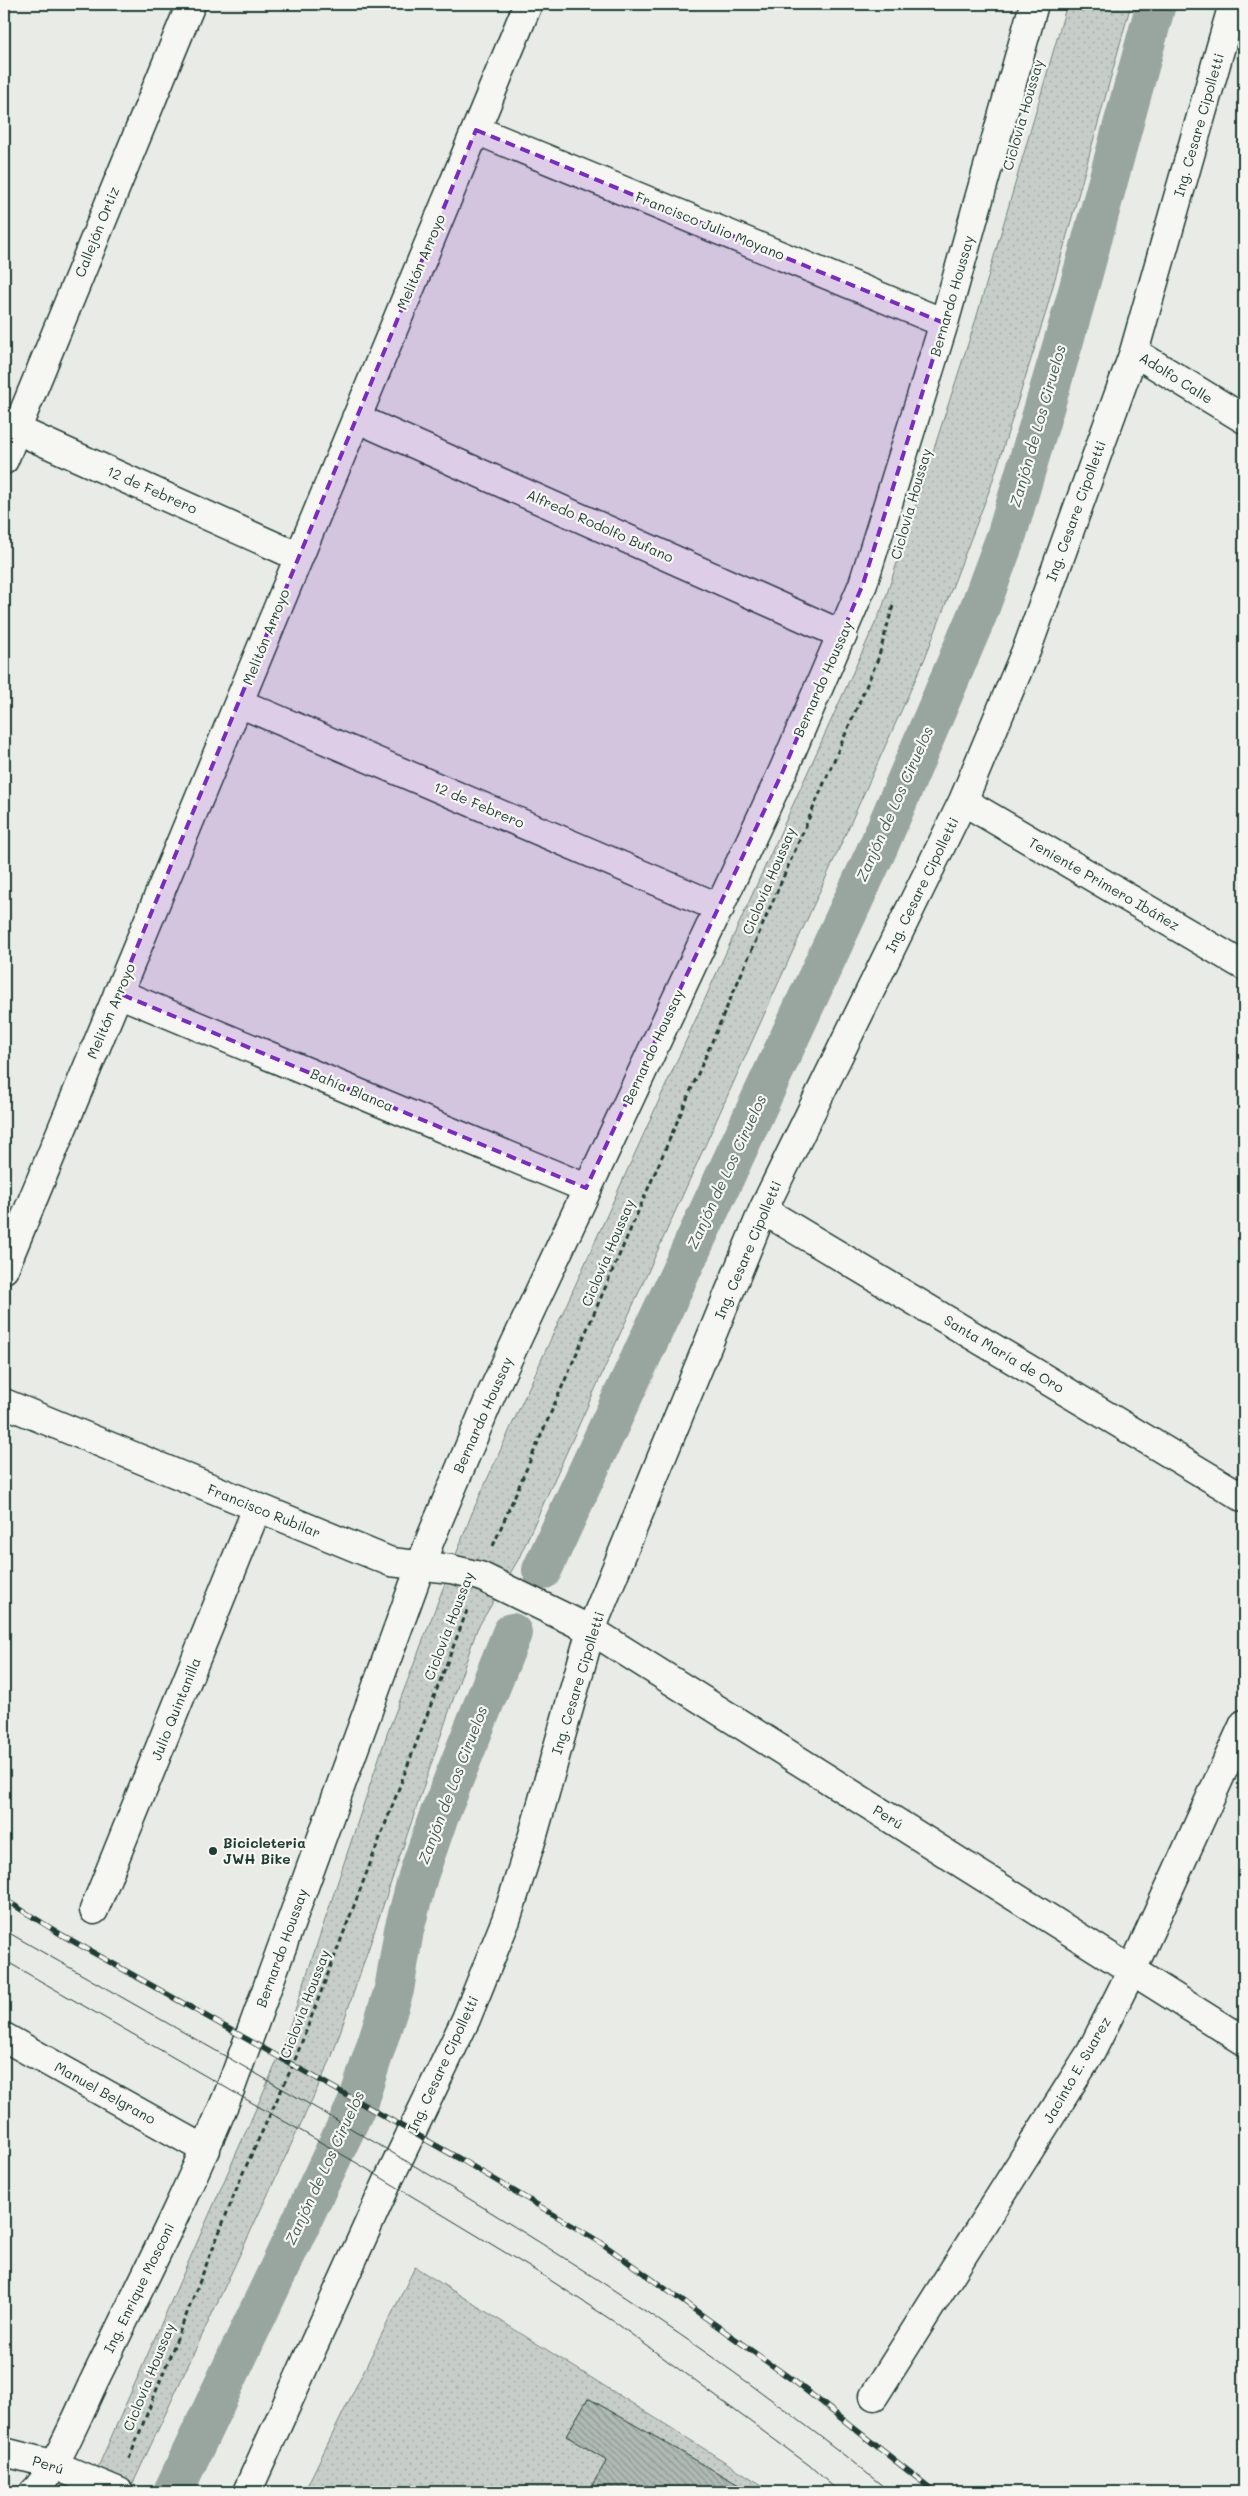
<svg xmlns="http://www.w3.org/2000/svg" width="1248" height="2496" viewBox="0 0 1248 2496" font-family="Mali,sans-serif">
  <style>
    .grass { fill: url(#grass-dots); stroke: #73867e }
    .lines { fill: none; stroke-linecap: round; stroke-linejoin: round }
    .canal { stroke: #99a6a0; stroke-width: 40 }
    .building { fill: url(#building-back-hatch); stroke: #1f3d34 }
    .minor-casing { stroke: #1f3d34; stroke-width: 31 }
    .major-casing { stroke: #1f3d34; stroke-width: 31 }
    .path { stroke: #1f3d34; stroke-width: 3; stroke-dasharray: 5 4; stroke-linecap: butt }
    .minor { stroke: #f6f6f2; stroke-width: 28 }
    .major { stroke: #f6f6f2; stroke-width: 28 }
    .tram { stroke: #1f3d34; stroke-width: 1 }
    .rail-casing { stroke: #1f3d34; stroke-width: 5.5 }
    .rail { stroke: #f6f6f2; stroke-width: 4; stroke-dasharray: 11; stroke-linecap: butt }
    .marked { fill: #7b2cbf; fill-opacity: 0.2; stroke: #7b2cbf; stroke-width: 4; stroke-dasharray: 10 6; stroke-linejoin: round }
    .poi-dot { fill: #1f3d34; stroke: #f6f6f2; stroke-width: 2 }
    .labels { text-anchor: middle; stroke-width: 4.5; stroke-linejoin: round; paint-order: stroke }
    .street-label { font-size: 14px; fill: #1f3d34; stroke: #f6f6f2 }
    .poi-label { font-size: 14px; font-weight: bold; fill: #1f3d34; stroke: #f6f6f2; text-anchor: start }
    .water-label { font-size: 15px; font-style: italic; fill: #445c54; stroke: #f6f6f2 }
  </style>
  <defs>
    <pattern id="grass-dots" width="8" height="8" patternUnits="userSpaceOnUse" patternTransform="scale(1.25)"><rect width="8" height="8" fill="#c7cec9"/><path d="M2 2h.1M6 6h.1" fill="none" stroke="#aab2ad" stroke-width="1.8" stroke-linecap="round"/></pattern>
    <pattern id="building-back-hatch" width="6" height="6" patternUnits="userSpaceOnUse" patternTransform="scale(1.25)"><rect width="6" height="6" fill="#b0bab5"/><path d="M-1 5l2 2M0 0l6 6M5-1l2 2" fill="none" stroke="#8f9894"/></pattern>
  </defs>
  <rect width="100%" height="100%" fill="#e9ebe7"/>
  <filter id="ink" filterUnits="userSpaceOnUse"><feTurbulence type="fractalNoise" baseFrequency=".02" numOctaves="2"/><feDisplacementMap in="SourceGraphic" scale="10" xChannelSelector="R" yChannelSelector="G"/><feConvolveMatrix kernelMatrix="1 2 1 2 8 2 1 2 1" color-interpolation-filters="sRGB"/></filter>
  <g filter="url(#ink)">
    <path class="grass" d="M1067,4H1131L1045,315L991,486L925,658L518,1560L477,1629L331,2059L129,2492H87L281,2052L387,1734L472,1513L883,606L976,319Z
      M415,2267L773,2492H304Z"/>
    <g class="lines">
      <path class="canal" d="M542,1570L879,845L977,615L1007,534L1074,306L1156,4
        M173,2492L358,2102L394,1990L404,1930L418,1876L437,1821L512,1633"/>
    </g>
    <path class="building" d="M588,2398L751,2492H588L607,2460L566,2436Z"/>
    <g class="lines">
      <defs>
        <path id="minor" d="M476,130L944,323
          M1134,352L1244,419
          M356,418L843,635
          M4,424L299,557
          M4,460L191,4
          M239,703L720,908
          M963,801L1244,966
          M118,993L586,1188
          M763,1210L1244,1498
          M4,1269L528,4
          M94,1910L257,1508
          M4,2037L206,2150
          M874,2396L1091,2052L1132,1970L1244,1724
          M34,2492C54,2474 82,2406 95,2379C142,2283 190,2188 230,2090L430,1540L491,1395L783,771L863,584L944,323L1034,4
          M247,2492L388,2181L466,2019L506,1920L533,1835L591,1630L763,1210L963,801L1028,646L1134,352L1233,4"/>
        <path id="major" d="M4,1403L391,1562L451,1569L480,1576L591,1630L1244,2041
          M4,2452L52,2464L119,2492"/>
      </defs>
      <use href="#minor" class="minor-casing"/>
      <use href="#major" class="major-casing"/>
      <path class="path" d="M493,1546L878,659L894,602
        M129,2459L242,2175L293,2065L468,1608"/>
      <use href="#minor" class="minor"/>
      <use href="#major" class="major"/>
      <path class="tram" d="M4,1930C308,2105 618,2268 890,2492
        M4,1960L362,2166L544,2276L616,2323L809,2465L839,2492"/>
      <defs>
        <path id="rail" d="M4,1899L62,1935L460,2159L600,2242L794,2381L935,2492"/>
      </defs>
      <use href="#rail" class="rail-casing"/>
      <use href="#rail" class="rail"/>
    </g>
  </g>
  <path class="marked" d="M476,130L944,323L863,584L783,771L586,1188L118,993Z"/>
  <circle class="poi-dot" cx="213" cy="1851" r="5"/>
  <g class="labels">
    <g class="street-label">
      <text transform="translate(1023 115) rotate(-74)" y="5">Ciclovía Houssay</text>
      <text transform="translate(1199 125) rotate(-74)" y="5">Ing. Cesare Cipolletti</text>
      <text transform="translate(710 226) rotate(22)" y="5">Francisco Julio Moyano</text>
      <text transform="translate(97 232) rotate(-68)" y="5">Callejón Ortiz</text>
      <text transform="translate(421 262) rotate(-67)" y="5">Melitón Arroyo</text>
      <text transform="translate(952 296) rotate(-74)" y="5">Bernardo Houssay</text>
      <text transform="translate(1176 378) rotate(32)" y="5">Adolfo Calle</text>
      <text transform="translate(152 490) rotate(24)" y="5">12 de Febrero</text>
      <text transform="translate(911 504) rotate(-74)" y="5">Ciclovía Houssay</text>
      <text transform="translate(1076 511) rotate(-70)" y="5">Ing. Cesare Cipolletti</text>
      <text transform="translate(600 526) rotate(24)" y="5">Alfredo Rodolfo Bufano</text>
      <text transform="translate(266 637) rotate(-68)" y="5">Melitón Arroyo</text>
      <text transform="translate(823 679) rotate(-66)" y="5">Bernardo Houssay</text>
      <text transform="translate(479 805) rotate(23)" y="5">12 de Febrero</text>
      <text transform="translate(769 881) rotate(-67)" y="5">Ciclovía Houssay</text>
      <text transform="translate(1104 884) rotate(30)" y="5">Teniente Primero Ibáñez</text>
      <text transform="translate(922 885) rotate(-64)" y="5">Ing. Cesare Cipolletti</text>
      <text transform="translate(111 1011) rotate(-67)" y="5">Melitón Arroyo</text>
      <text transform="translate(653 1047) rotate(-65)" y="5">Bernardo Houssay</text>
      <text transform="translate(352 1090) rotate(23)" y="5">Bahía Blanca</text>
      <text transform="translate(748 1250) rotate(-67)" y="5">Ing. Cesare Cipolletti</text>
      <text transform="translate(608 1253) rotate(-67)" y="5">Ciclovía Houssay</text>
      <text transform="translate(1004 1354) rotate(31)" y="5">Santa María de Oro</text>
      <text transform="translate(483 1415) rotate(-66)" y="5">Bernardo Houssay</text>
      <text transform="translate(264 1511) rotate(22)" y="5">Francisco Rubilar</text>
      <text transform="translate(449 1626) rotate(-69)" y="5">Ciclovía Houssay</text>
      <text transform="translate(578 1683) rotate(-73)" y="5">Ing. Cesare Cipolletti</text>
      <text transform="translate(176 1709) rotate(-68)" y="5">Julio Quintanilla</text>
      <text transform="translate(888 1817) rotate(32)" y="5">Perú</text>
      <text transform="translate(282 1948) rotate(-70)" y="5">Bernardo Houssay</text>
      <text transform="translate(305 2004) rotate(-69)" y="5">Ciclovía Houssay</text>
      <text transform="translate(443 2064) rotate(-65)" y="5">Ing. Cesare Cipolletti</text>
      <text transform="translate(1077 2070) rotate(-60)" y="5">Jacinto E. Suarez</text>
      <text transform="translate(105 2093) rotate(29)" y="5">Manuel Belgrano</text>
      <text transform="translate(139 2288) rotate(-64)" y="5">Ing. Enrique Mosconi</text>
      <text transform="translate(149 2377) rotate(-68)" y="5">Ciclovía Houssay</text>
      <text transform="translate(48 2465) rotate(17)" y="5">Perú</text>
    </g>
    <g class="poi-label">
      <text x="223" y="1848">Bicicleteria<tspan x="223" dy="16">JWH Bike</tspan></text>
    </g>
    <g class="water-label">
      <text transform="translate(1038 426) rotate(-74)" y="5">Zanjón de Los Ciruelos</text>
      <text transform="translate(895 804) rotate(-66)" y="5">Zanjón de Los Ciruelos</text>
      <text transform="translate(727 1172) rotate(-65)" y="5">Zanjón de Los Ciruelos</text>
      <text transform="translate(453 1785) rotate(-69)" y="5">Zanjón de Los Ciruelos</text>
      <text transform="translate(325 2168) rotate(-65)" y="5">Zanjón de Los Ciruelos</text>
    </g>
  </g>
  <rect width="1248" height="2496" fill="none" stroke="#f6f6f2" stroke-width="20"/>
  <rect x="10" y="10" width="1228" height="2476" fill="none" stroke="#1f3d34" stroke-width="2" filter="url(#ink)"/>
</svg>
